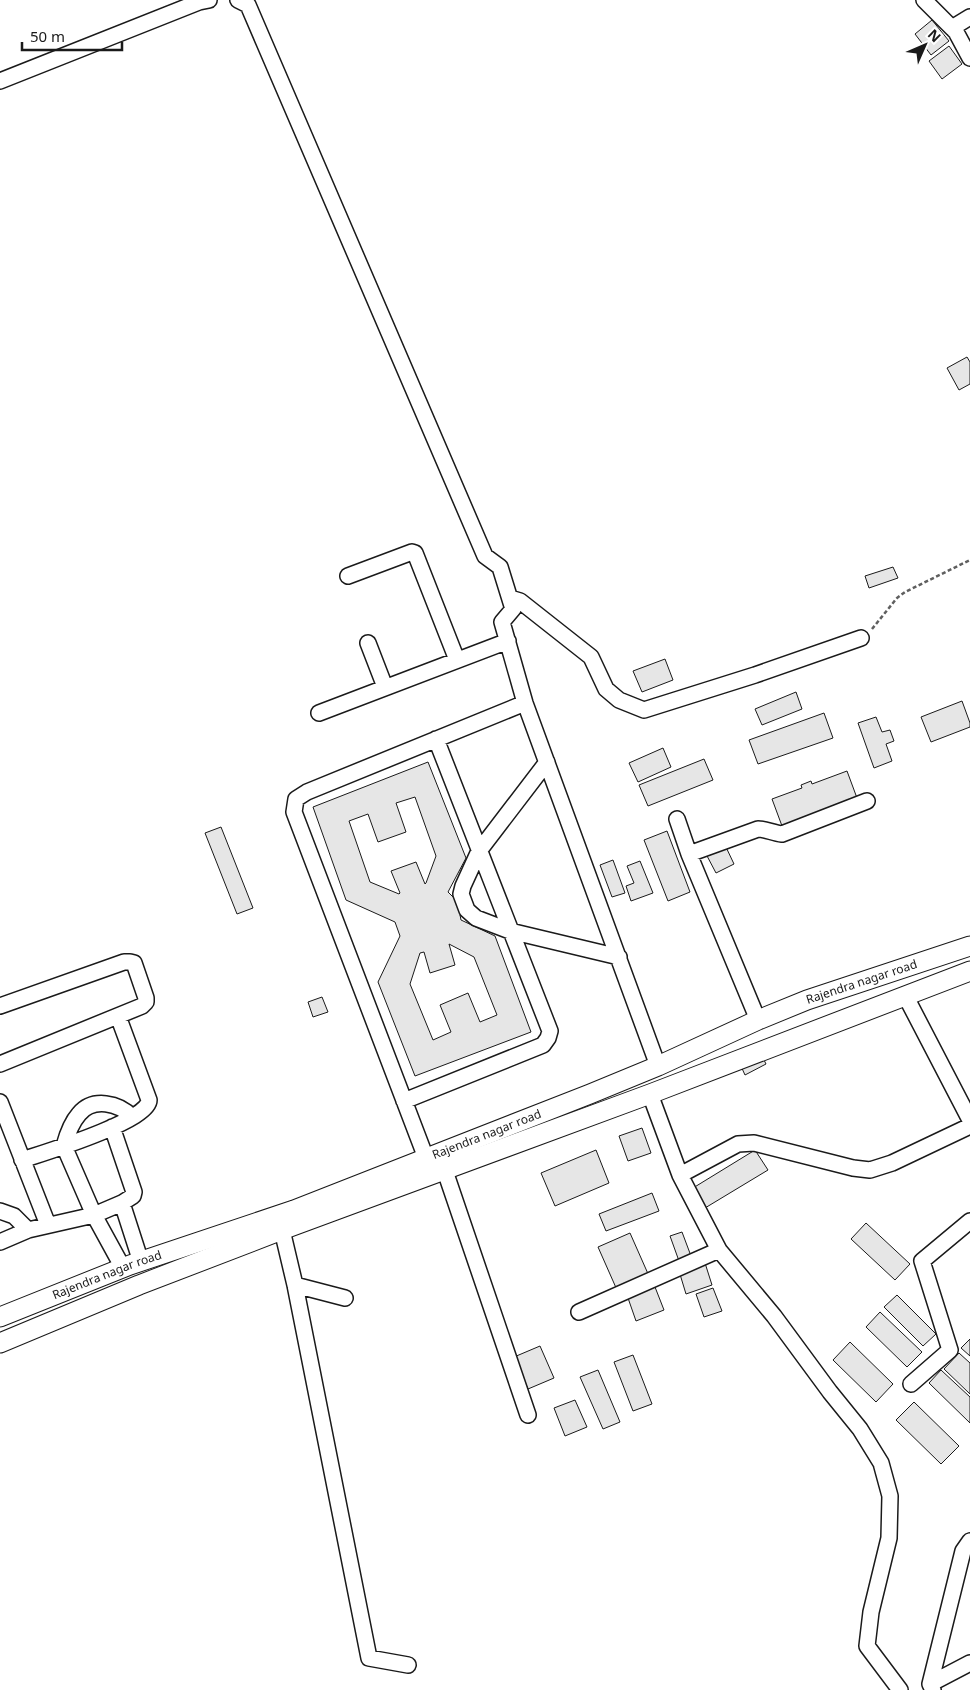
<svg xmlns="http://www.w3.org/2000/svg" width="970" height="1690" viewBox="0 0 970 1690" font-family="'Noto Sans',sans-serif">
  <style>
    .building { fill: #e6e6e6; stroke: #1a1a1a; fill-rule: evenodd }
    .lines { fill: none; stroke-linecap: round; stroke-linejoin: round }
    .minor-casing { stroke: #1a1a1a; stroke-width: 18 }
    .major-casing { stroke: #1a1a1a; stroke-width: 21 }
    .path { stroke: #5f5f5f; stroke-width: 2.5; stroke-dasharray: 4 2.5; stroke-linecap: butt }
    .minor { stroke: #fff; stroke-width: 15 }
    .major { stroke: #fff; stroke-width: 19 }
    .labels { text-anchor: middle; stroke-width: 4; stroke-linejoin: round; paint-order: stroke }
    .street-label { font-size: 12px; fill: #1a1a1a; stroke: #fff }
  </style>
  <rect width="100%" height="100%" fill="#fff"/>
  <path class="building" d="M932,20L949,41L931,55L915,34Z
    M949,46L962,64L942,79L929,61Z
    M967,357L970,362V384L959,390L947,368Z
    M893,567L898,578L869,588L865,576Z
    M665,659L673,680L642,692L633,671Z
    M796,692L802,709L762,725L755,709Z
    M962,701L970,723V727L931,742L921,717Z
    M824,713L833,738L758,764L749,740Z
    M876,717L882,732L890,730L894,741L886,744L892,761L874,768L858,723Z
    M663,748L671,767L638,782L629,763Z
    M704,759L713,780L648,806L639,785Z
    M428,762L466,858L448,892L454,898L459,895L465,912L460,915L461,920L495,936L531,1032L415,1076L378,982L400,936L395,922L346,900L313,807ZM415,797L436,856L426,883L425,884L416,862L391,871L400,893L399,894L370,882L349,821L368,814L378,842L406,832L396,803ZM449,944L474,957L497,1015L480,1022L468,993L440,1005L451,1032L433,1040L410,984L420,953L424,952L430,973L455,965Z
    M847,771L857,798L782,826L772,799L802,788L801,785L811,781L812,784Z
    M221,827L253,908L237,914L205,833Z
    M667,831L690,892L668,901L644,840Z
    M725,845L734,864L716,873L706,854Z
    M613,860L625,893L612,897L600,865Z
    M640,861L653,893L631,901L626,886L634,883L627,866Z
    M322,997L328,1012L313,1017L308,1002Z
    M761,1054L766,1064L745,1075L740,1064Z
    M642,1128L651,1153L628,1161L619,1136Z
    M596,1150L609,1183L555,1206L541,1173Z
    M755,1150L768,1170L705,1208L693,1188Z
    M652,1193L659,1211L606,1231L599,1214Z
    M866,1223L910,1264L895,1280L851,1239Z
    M682,1232L691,1256L679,1261L670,1236Z
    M630,1233L649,1276L617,1290L598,1247Z
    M705,1263L712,1285L686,1294L679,1271Z
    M655,1287L664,1310L636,1321L628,1298Z
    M713,1288L722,1311L704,1317L696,1294Z
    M897,1295L936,1334L923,1346L884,1307Z
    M880,1312L922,1352L907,1367L866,1327Z
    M970,1339V1356L961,1348Z
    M850,1342L893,1384L876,1402L833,1360Z
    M540,1346L554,1378L528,1389L514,1357Z
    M959,1353L970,1363V1394L944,1369Z
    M633,1355L652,1404L633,1411L614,1362Z
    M598,1370L620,1422L603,1429L580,1377Z
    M941,1370L970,1397V1423L929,1383Z
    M575,1400L587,1427L565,1436L554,1408Z
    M914,1402L959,1446L941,1464L896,1420Z"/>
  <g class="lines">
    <defs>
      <path id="minor" d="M238,0L248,5L485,556L500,567L513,609L502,622L525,703L658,1066
        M924,0L956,32L970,58
        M952,28L970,17
        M0,81L199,2L209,0
        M348,576L412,552L415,553L457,660
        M510,598L520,601L591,657L606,689L619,700L644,710L755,675L861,638
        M368,643L385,687
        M319,713L508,641
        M547,762L479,851L463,886L461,894L467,910L476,918L510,931L619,957
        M677,819L689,854L758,1020
        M689,854L758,829C766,829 773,833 782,834L867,801
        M905,995L970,1120
        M0,1006L124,962H130L134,963L146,998V1002L142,1006L0,1064
        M650,1094L680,1175L719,1250L774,1316L830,1392L860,1429L881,1463L890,1496L889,1538L871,1612L867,1646L900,1690
        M404,1101L543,1045L548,1038L550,1031L436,739
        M0,1102L48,1225
        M112,1127L134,1192L133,1196L122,1203L94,1215L64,1146C67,1135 71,1123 79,1114C93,1097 119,1103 132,1117
        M426,1158L294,812L296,799L307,792L525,703
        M22,1160C43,1153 149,1121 149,1100L118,1016
        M445,1171L528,1415
        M680,1175L738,1144L754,1143L853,1168L870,1170L892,1163L970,1126
        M122,1203L141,1262
        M0,1211L14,1216L28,1230
        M282,1230L295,1285L369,1658L408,1665
        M0,1242L28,1230L94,1215L123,1268
        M295,1285L345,1298
        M579,1312L719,1250
        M911,1384L950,1350L922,1261L970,1221
        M930,1684L970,1663
        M933,1690L930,1684L963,1551L970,1541"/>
      <g id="major">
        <path id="s1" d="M0,1317L130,1265L294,1210L590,1094L658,1066L758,1020L807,1000L970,946"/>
        <path d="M0,1343L139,1285L282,1230L650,1094L970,971"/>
      </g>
    </defs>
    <use href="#minor" class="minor-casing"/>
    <use href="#major" class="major-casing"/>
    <path class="path" d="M872,629L897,598L905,592L970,560"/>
    <use href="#minor" class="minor"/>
    <use href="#major" class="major"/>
  </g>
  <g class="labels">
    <g class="street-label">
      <text dy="4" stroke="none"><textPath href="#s1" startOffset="925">Rajendra nagar road</textPath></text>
      <text dy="4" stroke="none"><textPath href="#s1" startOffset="520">Rajendra nagar road</textPath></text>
      <text dy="4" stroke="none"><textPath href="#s1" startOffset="115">Rajendra nagar road</textPath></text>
    </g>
  </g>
  <g transform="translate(925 45) rotate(45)" stroke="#ffffff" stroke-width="4" paint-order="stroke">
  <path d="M0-4L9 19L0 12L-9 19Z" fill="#1a1a1a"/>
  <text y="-8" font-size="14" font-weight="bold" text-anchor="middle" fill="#1a1a1a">N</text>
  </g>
  <path d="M22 42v8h100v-8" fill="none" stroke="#1a1a1a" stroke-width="2.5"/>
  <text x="30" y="42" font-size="15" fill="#1a1a1a" stroke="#ffffff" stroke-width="4" paint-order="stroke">50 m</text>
</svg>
